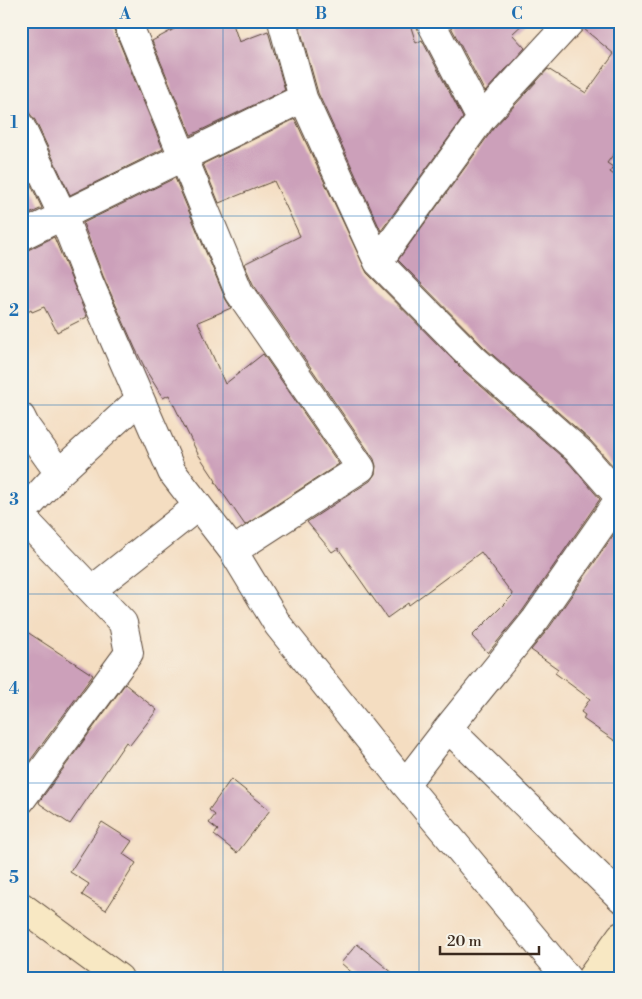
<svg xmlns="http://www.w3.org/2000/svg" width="642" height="999" viewBox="0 0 642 999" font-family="'Libre Bodoni',serif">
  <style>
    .building { fill: #cca0ba }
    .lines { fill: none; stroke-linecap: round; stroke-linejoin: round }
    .street-casing { stroke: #574536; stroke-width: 30 }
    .secondary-casing { stroke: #574536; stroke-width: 30 }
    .street { stroke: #fff; stroke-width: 28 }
    .secondary { stroke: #f8e8c3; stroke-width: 28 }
    .grid { fill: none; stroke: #1f6fb2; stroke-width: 1; stroke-opacity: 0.55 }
    .neatline { fill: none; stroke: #1f6fb2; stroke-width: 2 }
    .grid-label { font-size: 16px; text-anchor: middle; font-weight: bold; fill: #1f6fb2 }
  </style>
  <rect width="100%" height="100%" fill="#f7f3e8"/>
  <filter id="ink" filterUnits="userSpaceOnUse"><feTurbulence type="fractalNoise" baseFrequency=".02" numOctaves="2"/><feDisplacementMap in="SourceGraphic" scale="10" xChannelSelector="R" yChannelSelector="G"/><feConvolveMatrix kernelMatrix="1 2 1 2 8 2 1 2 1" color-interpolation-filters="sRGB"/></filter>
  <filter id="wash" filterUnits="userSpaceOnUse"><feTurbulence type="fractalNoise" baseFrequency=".0096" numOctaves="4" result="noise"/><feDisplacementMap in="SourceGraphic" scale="20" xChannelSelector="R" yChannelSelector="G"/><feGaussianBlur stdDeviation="1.12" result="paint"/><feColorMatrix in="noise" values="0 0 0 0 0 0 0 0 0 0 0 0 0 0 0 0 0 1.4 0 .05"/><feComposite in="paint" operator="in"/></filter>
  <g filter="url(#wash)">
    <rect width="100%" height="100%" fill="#f4ddc1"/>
    <g id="blocks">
      <path class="building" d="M21,21H112L113,27L163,149L70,195L35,120L30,114L21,93Z
        M189,21H232L239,42L268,31L285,90L191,135L152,41Z
        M298,21H409L416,43L422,40L463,118L381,231L318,93Z
        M454,21H526L512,34L525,48L485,92L450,25Z
        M586,21H621V144L607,163L613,167L610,172L621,180V475L590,440L486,349L398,260L493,129L548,69L586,93L614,54L584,29Z
        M295,119L367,273L465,372L569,463L600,499L523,610L488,653L472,636L513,595L481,552L409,605L408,603L387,618L338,548L332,552L307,522L370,481L375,474L376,466L374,459L253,284L244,264L300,236L274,181L219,203L203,164Z
        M21,164L42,208L21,218Z
        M175,178L225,298L231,308L198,322L225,384L263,354L339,464L245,525L215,482L216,481L198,454L169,395L163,398L147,372L135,348L103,276L83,223Z
        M54,237L87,317L57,332L44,307L32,312L31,310L21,316V251L28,250Z
        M621,524V745L583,719L585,715L581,712L590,699L555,673L558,669L531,650L549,628Z
        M21,628L93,675L21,773Z
        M125,684L157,710L130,745L126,742L70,824L40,804L39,802Z
        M231,779L270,810L237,853L214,835L218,830L209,823L215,815L209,810Z
        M102,822L132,841L123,854L136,863L106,910L82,895L89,884L70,872Z
        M357,944L399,978H358L341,963Z"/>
    </g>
  </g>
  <g filter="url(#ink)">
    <use href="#blocks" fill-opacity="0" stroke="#574536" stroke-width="1"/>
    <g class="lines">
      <defs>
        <path id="street" d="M127,21L239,292L361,468L233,551
          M282,21L303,98L378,262L475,360L580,452L620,498L536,619L448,728L405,784
          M430,21L481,119
          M21,127L63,216L89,282L172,472L233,551L278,625L405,784L567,978
          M21,236L303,98
          M378,262L481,119L571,21
          M21,417L26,427L59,473
          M21,514L59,473L140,399
          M21,516L123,623L129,653L21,800
          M92,590L198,506
          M448,728L621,898"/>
        <path id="secondary" d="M21,906L119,978
          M591,978L621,936"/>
      </defs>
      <use href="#street" class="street-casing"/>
      <use href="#secondary" class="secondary-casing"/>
      <use href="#street" class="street"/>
      <use href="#secondary" class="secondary"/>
    </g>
  </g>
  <path class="grid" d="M223,21V978M419,21V978M21,216H621M21,405H621M21,594H621M21,783H621"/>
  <rect width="642" height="999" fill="none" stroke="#f7f3e8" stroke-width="55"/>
  <path d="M440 946v8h99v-8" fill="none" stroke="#3b2a1e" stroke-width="2.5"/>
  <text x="447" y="946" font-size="15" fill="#3b2a1e" stroke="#f7f3e8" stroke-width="4" paint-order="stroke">20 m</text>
  <rect x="28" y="28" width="586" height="944" class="neatline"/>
  <g class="grid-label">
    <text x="125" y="19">A</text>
    <text x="321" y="19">B</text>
    <text x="517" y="19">C</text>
    <text x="14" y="128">1</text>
    <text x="14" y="316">2</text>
    <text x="14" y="505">3</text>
    <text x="14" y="694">4</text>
    <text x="14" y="883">5</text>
  </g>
</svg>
